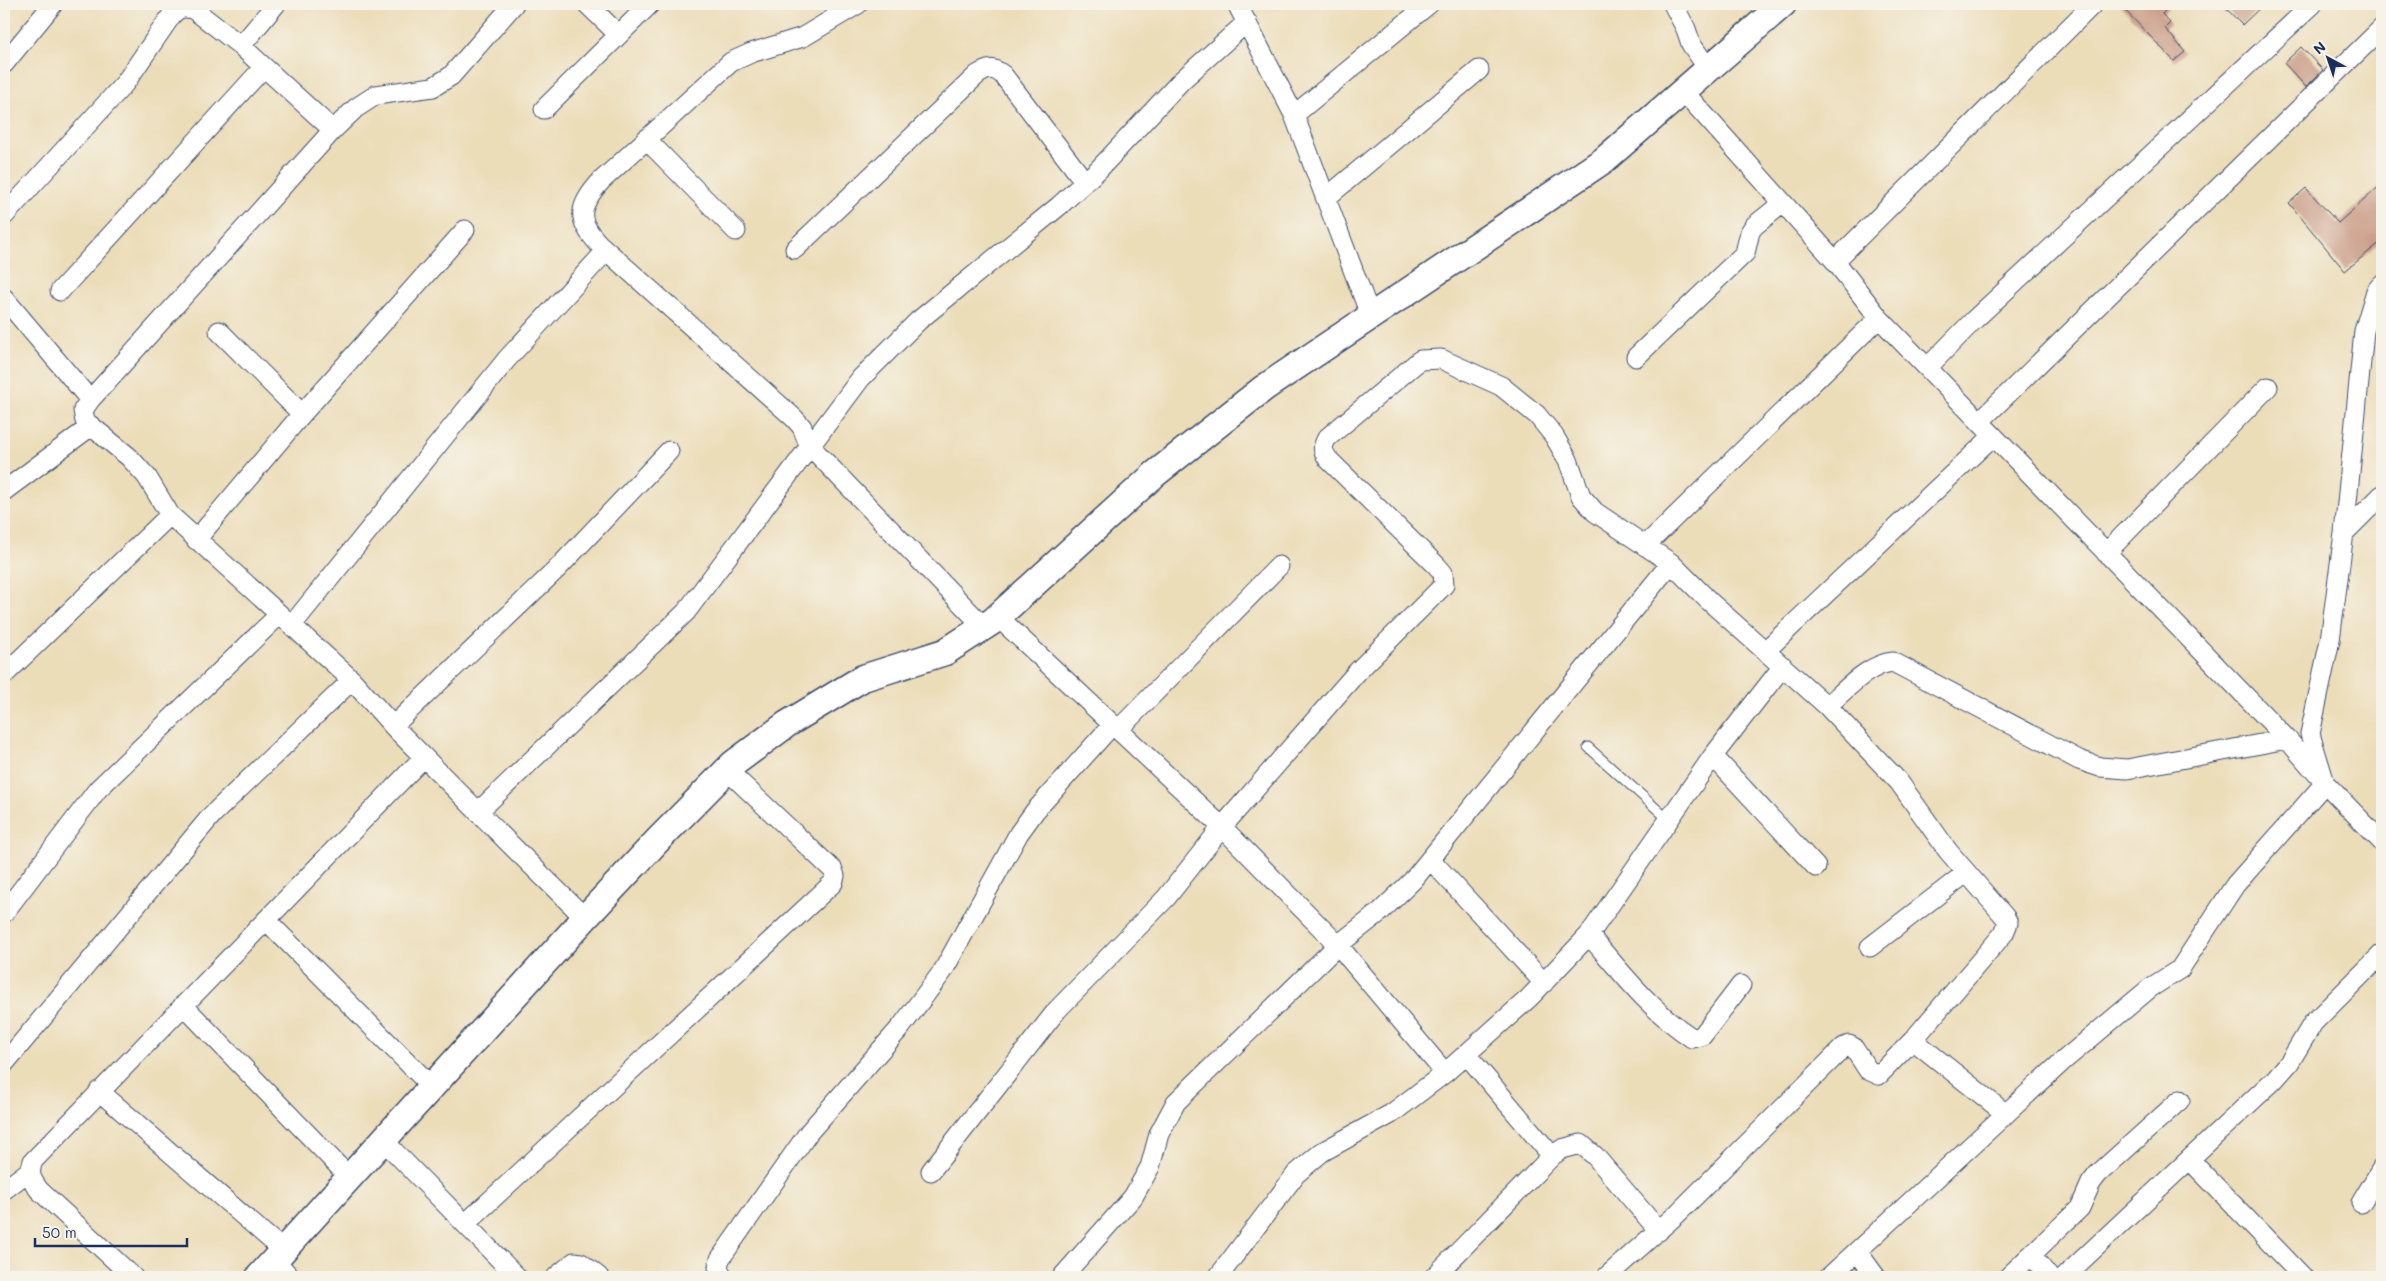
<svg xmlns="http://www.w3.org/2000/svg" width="2386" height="1281" viewBox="0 0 2386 1281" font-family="Mali,sans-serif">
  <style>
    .building { fill: #c99b86 }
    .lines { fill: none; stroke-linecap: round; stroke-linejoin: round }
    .lane-casing { stroke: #3a496c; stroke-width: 11 }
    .street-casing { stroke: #3a496c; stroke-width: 21 }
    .secondary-casing { stroke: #3a496c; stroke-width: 29 }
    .lane { stroke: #fff; stroke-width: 9 }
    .street { stroke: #fff; stroke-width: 19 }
    .secondary { stroke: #fff; stroke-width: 26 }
  </style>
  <rect width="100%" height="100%" fill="#f7f3e8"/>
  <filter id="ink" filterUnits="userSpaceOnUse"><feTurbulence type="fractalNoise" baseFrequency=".02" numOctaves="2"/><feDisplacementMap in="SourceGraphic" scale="10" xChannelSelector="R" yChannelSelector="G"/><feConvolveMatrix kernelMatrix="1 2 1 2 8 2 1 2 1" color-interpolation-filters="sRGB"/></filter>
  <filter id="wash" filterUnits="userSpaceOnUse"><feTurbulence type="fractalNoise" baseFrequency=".0096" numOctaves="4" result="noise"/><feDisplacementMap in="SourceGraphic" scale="20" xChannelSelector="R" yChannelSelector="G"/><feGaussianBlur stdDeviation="1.12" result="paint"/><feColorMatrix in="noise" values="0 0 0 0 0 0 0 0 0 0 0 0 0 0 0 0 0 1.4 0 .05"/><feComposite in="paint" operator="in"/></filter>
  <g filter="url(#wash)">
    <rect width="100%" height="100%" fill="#ecddb9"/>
    <g id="blocks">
      <path class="building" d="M2119,4H2172L2162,14L2170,23L2165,28L2185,52L2174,61Z
        M2222,4H2264L2242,25Z
        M2301,47L2323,70L2306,87L2284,63Z
        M2382,184V241L2345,271L2289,203L2306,188L2338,223Z"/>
    </g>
  </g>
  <g filter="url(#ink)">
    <use href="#blocks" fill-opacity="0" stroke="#3a496c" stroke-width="1"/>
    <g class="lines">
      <defs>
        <path id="lane" d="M1588,747L1669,820"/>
        <path id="street" d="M514,4L451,76L433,87L376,95L356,108L333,130L90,400L83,410L85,421L129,457L147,477L170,515L352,680L393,726L510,844L585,918
          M587,4L619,35
          M858,4L803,37L751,53L731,62L601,181C579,206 575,219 599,244L794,418L802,427L809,445L984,627
          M1237,4L1294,115L1371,317
          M1673,4L1686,29L1691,44L1709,70
          M241,46L276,4
          M4,64L53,4
          M1684,92L1835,261L1879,318L2287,739L2325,783L2382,842
          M544,109L650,4
          M1294,115L1429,4
          M646,139L736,231
          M1326,198L1479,70
          M4,216L125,83L171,16C178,8 182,7 193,9L241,46L333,130
          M795,249L977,75C988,68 993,67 1003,75L1085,182
          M1835,261L2093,4
          M60,291L264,67
          M4,298L90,400
          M219,331L302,414
          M1636,357L1745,253L1750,232L1754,226L1783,203
          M1928,367L1974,320L2313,4
          M1980,421L2382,28
          M4,491L90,427
          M2344,533L2382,495
          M196,540L302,414L465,230
          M1645,546L1879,318
          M2106,553L2268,387
          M998,617L1222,827L1338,945L1445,1073
          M292,625L507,359L606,251
          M1765,651L1993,436
          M4,675L170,515
          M1827,706L1899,782L1948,851L2005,917L2008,923L2004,933L1913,1040
          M393,726L556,570L669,451
          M1118,730L1279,566
          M1713,756L1816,867
          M478,812L686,612L861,378L918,321L1059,206L1099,169L1181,81L1247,22
          M1430,859L1544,983
          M4,913L98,789L279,615
          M266,920L432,1087
          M1589,935C1621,972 1651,1011 1692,1038L1702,1036L1741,985
          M1870,947L1966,873
          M183,1005L350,1178
          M1466,1054L1552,1156
          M4,1064L212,815L352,680
          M99,1091L284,1251
          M384,1141L517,1277
          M2190,1160L2303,1277
          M931,1171L1057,1010L1166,898L1222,827L1358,671L1444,585L1443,573L1437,566L1328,459C1322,450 1322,447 1327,438L1420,360L1441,359L1501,386L1537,415L1554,436L1568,460L1581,496L1595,512L1671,563L1709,601L1827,706C1846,690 1868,664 1893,662L2079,760L2100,767L2127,769L2287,739
          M4,1190L29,1171
          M2361,1203L2382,1168
          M465,1224L833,883L835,876L833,870L727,770
          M1857,1251L1876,1277
          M2032,1256L2049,1277
          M275,1260L290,1277
          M133,1277L39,1190C31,1179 28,1174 33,1161L424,757
          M556,1277L574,1262L581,1263L599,1277
          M722,1277L718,1267L720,1259L809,1132L901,1027L943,971L1019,833L1035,811L1113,724
          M1062,1277L1133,1197L1150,1167L1159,1134L1176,1102L1338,945L1380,912L1413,880L1671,563
          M1218,1277L1296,1174L1322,1152L1391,1114L1445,1073L1529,998L1589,935L1713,756L1783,666
          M1434,1277L1552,1156L1562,1149L1581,1144L1595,1156L1659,1231
          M1606,1277L1676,1215L1844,1047L1849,1045L1853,1047L1868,1070L1879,1075L1913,1040L2006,1114
          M1829,1277L2063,1061L2150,988L2180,969L2235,885L2325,783L2310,734L2330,640L2344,533L2364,331L2376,291L2382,284
          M2008,1277L2080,1208L2091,1183L2098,1174L2180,1100
          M2064,1277L2274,1080L2289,1063L2313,1023L2382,954"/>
        <path id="secondary" d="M259,1277L585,918L659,839L733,764L787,724L863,678L945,652L993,621L1155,474L1264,388L1604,160L1783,4"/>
      </defs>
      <use href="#lane" class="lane-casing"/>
      <use href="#street" class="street-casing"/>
      <use href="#secondary" class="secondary-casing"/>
      <use href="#lane" class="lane"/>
      <use href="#street" class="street"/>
      <use href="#secondary" class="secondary"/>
    </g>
  </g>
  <rect width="2386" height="1281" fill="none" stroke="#f7f3e8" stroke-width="20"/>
  <g transform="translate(2328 58) rotate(320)" stroke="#f7f3e8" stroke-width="4" paint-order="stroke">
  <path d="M0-4L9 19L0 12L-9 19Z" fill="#1b2f5e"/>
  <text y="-8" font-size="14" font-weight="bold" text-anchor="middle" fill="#1b2f5e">N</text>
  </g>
  <path d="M35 1238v8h152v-8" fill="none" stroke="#1b2f5e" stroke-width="2.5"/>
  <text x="42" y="1238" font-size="15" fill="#1b2f5e" stroke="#f7f3e8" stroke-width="4" paint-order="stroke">50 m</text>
</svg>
